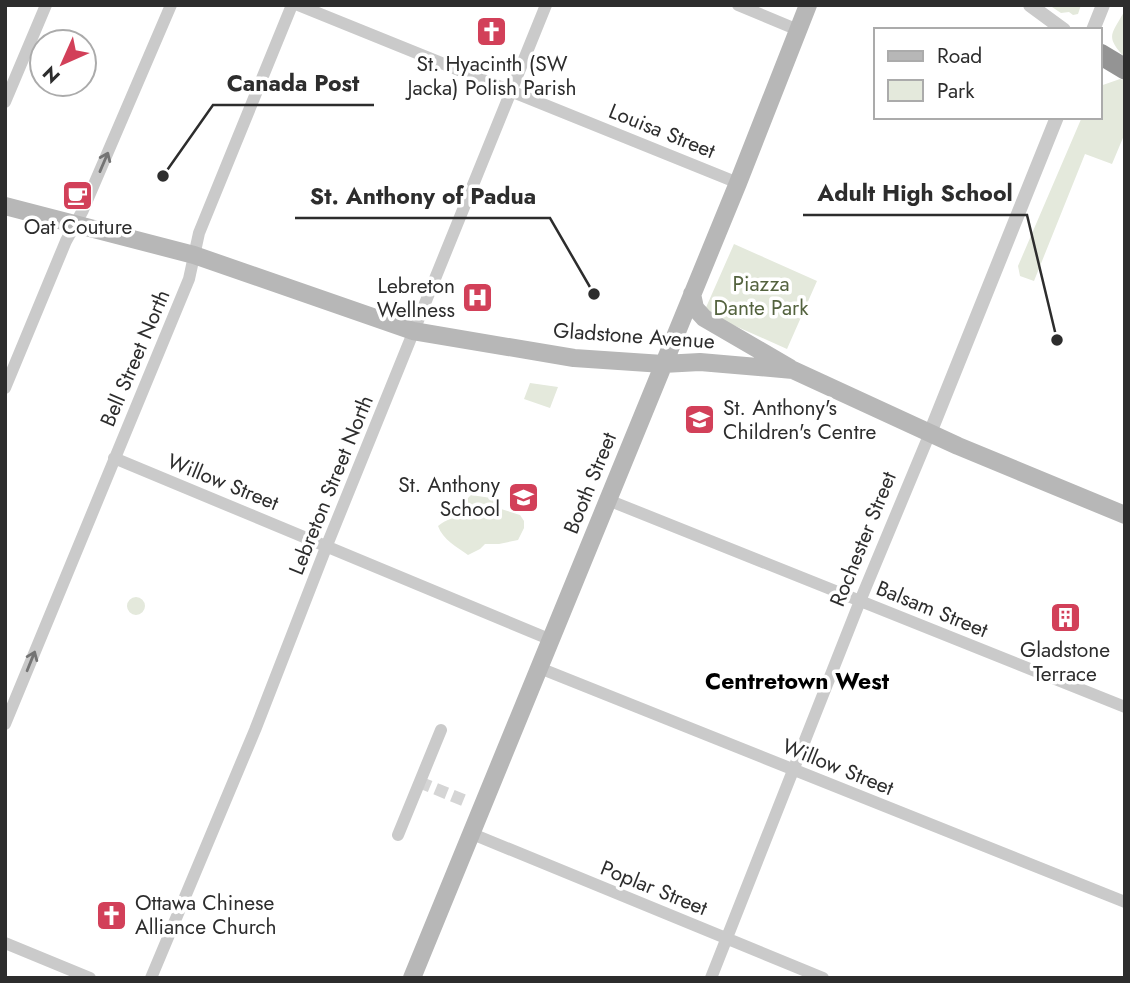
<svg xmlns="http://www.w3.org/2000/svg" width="1130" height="983" viewBox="0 0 1130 983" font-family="Jost,sans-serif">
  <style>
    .green { fill: #e4e9dc }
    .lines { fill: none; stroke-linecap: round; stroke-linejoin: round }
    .minor-tunnel { stroke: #d5d5d5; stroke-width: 12; stroke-dasharray: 12 6; stroke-linecap: butt }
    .minor { stroke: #cacaca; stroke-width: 12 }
    .tertiary { stroke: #cacaca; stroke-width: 14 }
    .secondary { stroke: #b7b7b7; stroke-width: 18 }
    .motorway { stroke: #949494; stroke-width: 21 }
    .oneway { stroke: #747474 }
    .labels { text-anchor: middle; stroke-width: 7; stroke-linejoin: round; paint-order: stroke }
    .poi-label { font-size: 21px; fill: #2d2d2d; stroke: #fff }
    .street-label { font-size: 21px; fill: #2d2d2d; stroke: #fff }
    .park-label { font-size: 21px; fill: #54633f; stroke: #fff }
    .neighbourhood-label { font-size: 23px; font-weight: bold; fill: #000; stroke: #fff }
    .leader { fill: none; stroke: #2d2d2d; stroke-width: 2.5 }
    .callout-dot { fill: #2d2d2d; stroke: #fff; stroke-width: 2.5 }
    .callout-label { font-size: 23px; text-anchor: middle; font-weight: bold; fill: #2d2d2d; stroke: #fff; stroke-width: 7; stroke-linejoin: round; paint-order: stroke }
  </style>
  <rect width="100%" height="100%" fill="#fff"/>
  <path class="green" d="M1049,5H1081L1078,14L1073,15L1069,12L1061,13Z
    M1125,10V58C1104,35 1112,35 1125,10Z
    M1120,79L1125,81V133L1112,164L1085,154L1034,281L1020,276L1018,266L1082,117H1100V86Z
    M734,244L817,281L787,349L704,312Z
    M530,383L558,387L550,408L524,399Z
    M471,495L491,498L501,509L520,515L524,521V528L518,540L499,544H485L480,549L468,555C457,547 443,540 438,526C446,519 455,519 462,512L461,505Z
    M127 606a9 9 0 1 1 18 0a9 9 0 1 1-18 0Z"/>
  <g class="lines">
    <path class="minor-tunnel" d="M419,782L468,802"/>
    <path class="minor" d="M298,5L738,183
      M738,5L798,30
      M5,102L46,5
      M5,388L66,241L83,210L171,5
      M114,458L549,639
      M608,500L1125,707
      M537,667L1125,902
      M5,724L189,279L199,233L292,5
      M470,833L823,978
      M398,835L441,730
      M5,943L90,978
      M151,978L255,730L327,545L546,5
      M711,978L860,601L930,433"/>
    <path class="tertiary" d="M1030,5L1064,30
      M1093,30L1103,5
      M930,433L1057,117"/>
    <path class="secondary" d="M5,206L194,255L413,331L574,358L663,364L700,362L793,370L958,446L1125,515
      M692,294L695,308L704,318L790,368
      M412,978L738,183L808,5"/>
    <path class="motorway" d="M1100,54L1125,69"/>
  </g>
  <defs><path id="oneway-shaft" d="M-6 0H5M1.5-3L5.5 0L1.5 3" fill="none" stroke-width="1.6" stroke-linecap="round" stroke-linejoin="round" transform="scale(1.75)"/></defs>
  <g class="oneway">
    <use href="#oneway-shaft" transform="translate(104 162) rotate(-67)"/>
    <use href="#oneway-shaft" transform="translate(31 661) rotate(-68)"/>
  </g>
  <defs>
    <symbol id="church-square" viewBox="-11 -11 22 22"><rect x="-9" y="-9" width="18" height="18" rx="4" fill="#d24059" stroke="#fff"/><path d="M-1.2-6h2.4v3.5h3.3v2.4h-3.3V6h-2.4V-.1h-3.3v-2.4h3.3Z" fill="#fff"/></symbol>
    <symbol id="cafe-square" viewBox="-11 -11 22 22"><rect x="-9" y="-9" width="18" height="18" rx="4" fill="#d24059" stroke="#fff"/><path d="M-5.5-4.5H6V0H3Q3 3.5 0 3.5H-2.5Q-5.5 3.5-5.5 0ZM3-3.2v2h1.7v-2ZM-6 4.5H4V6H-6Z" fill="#fff"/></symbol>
    <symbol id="hospital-square" viewBox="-11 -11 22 22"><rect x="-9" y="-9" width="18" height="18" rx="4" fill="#d24059" stroke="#fff"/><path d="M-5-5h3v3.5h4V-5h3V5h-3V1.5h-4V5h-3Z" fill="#fff"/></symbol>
    <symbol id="school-square" viewBox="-11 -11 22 22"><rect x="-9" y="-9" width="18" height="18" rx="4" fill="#d24059" stroke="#fff"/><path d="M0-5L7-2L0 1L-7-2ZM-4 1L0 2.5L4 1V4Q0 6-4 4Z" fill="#fff"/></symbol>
    <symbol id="building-square" viewBox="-11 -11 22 22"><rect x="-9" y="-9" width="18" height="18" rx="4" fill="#d24059" stroke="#fff"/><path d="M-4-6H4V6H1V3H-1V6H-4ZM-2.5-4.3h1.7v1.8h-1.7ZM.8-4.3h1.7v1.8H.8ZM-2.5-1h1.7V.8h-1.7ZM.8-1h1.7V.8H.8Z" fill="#fff"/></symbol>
  </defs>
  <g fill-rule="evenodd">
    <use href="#church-square" x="474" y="14" width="35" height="35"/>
    <use href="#cafe-square" x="60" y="178" width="35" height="35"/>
    <use href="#hospital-square" x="460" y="280" width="35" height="35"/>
    <use href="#school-square" x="682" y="402" width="35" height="35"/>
    <use href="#school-square" x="506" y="480" width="35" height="35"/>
    <use href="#building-square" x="1048" y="600" width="35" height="35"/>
    <use href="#church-square" x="94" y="898" width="35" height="35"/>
  </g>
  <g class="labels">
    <g class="poi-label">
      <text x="492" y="71">St. Hyacinth (SW<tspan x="492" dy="24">Jacka) Polish Parish</tspan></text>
      <text x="78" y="234">Oat Couture</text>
      <text x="455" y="293" text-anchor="end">Lebreton<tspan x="455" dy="24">Wellness</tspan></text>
      <text x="723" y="415" text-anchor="start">St. Anthony's<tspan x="723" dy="24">Children's Centre</tspan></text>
      <text x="500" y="492" text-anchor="end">St. Anthony<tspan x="500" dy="24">School</tspan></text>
      <text x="1065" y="657">Gladstone<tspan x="1065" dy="24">Terrace</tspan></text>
      <text x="135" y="910" text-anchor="start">Ottawa Chinese<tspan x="135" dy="24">Alliance Church</tspan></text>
    </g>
    <g class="street-label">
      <text transform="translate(662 131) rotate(22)" y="7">Louisa Street</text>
      <text transform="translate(634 336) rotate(4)" y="7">Gladstone Avenue</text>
      <text transform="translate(135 358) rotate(-67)" y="7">Bell Street North</text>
      <text transform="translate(223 482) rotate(22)" y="7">Willow Street</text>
      <text transform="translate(590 483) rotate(-68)" y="7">Booth Street</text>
      <text transform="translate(331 485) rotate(-68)" y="7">Lebreton Street North</text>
      <text transform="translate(863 539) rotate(-68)" y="7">Rochester Street</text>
      <text transform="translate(932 609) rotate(22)" y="7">Balsam Street</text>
      <text transform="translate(838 767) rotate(22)" y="7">Willow Street</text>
      <text transform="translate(654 888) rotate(22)" y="7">Poplar Street</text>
    </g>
    <g class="park-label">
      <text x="761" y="291">Piazza<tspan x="761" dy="24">Dante Park</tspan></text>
    </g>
    <g class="neighbourhood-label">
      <text x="797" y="689">Centretown West</text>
    </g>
  </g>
  <path class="leader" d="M163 176L213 105H374M1057 340L1027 215H803M594 294L550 218H295"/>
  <g class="callout-dot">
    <circle cx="163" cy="176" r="7"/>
    <circle cx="1057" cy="340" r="7"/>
    <circle cx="594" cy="294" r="7"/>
  </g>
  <g class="callout-label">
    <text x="293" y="91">Canada Post</text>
    <text x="915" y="201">Adult High School</text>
    <text x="423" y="204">St. Anthony of Padua</text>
  </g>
  <rect width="1130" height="983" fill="none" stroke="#2d2d2d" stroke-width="14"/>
  <rect x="874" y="28" width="228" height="91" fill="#ffffff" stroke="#ababab" stroke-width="2"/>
  <rect x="888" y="51" width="35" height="10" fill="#b7b7b7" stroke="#ababab" stroke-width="2"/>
  <text x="937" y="63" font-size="21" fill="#2d2d2d">Road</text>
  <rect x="888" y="80" width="35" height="21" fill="#e4e9dc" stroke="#ababab" stroke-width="2"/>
  <text x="937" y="98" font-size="21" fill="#2d2d2d">Park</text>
  <g transform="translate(63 63) rotate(225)"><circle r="33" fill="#ffffff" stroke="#ababab" stroke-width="2"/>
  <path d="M0-5L12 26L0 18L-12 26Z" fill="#d24059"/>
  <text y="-10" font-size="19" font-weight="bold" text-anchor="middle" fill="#2d2d2d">N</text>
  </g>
</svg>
